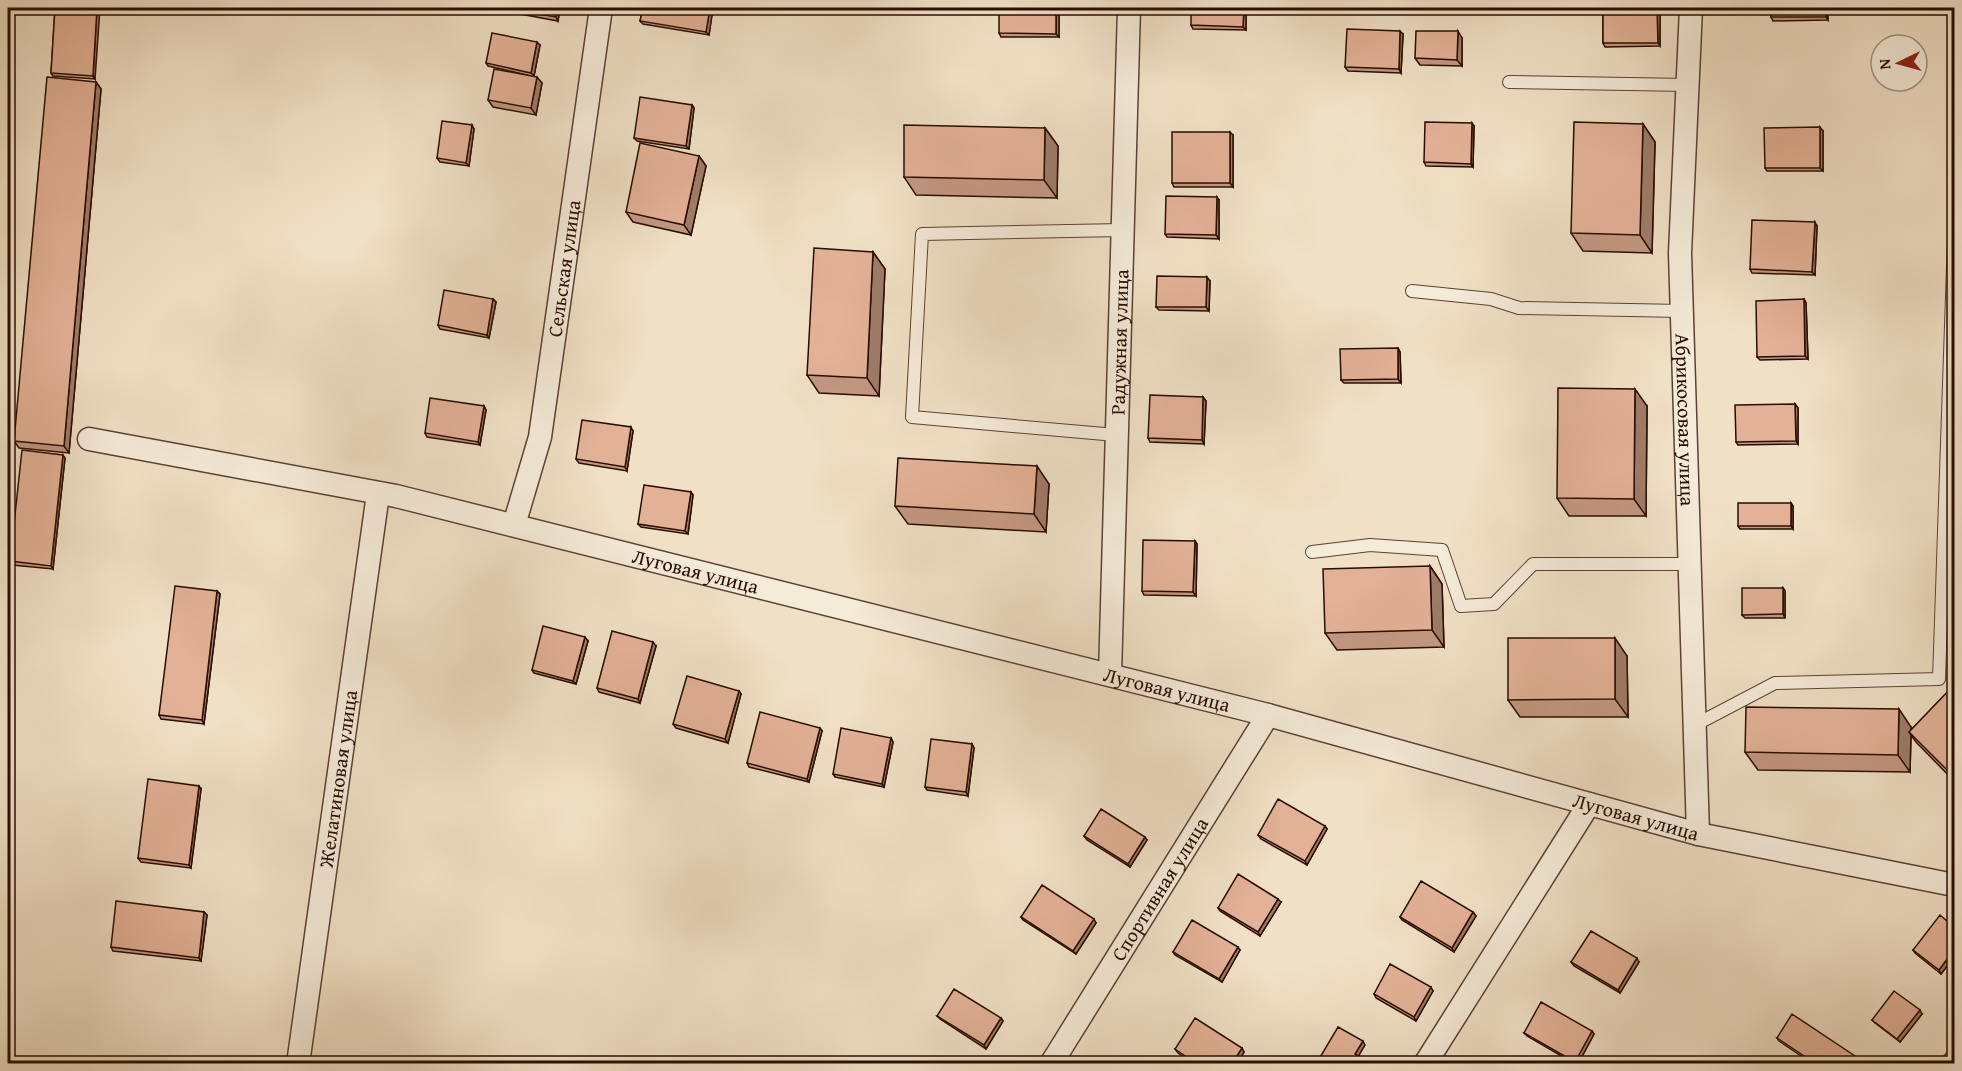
<svg xmlns="http://www.w3.org/2000/svg" width="1962" height="1071" viewBox="0 0 1962 1071" font-family="'Gentium Book Plus',serif">
  <style>
    .lines { fill: none; stroke-linecap: round; stroke-linejoin: round }
    .lane-casing { stroke: #5b4133; stroke-width: 14 }
    .street-casing { stroke: #5b4133; stroke-width: 25 }
    .lane { stroke: #f5ebd9; stroke-width: 12 }
    .street { stroke: #f5ebd9; stroke-width: 22 }
    .wall { fill: #c39881; stroke: #290c02; stroke-width: 1.5 }
    .shaded-wall { fill: #9f7c69; stroke: #290c02; stroke-width: 1.5 }
    .building { fill: #e3b196; stroke: #290c02; stroke-width: 1.5 }
    .labels { text-anchor: middle; stroke-width: 5; stroke-linejoin: round; paint-order: stroke }
    .street-label { font-size: 20px; fill: #290c02; stroke: #f5ebd9 }
  </style>
  <rect width="100%" height="100%" fill="#f0e0c5"/>
  <filter id="stains"><feTurbulence type="fractalNoise" baseFrequency=".00333" numOctaves="4"/><feColorMatrix values="0 0 0 0 .2 0 0 0 0 .09 0 0 0 0 .02 0 0 0 .5 -.17"/></filter>
  <radialGradient id="worn" r=".72"><stop offset=".6" stop-color="#630" stop-opacity="0"/><stop offset="1" stop-color="#630" stop-opacity=".3"/></radialGradient>
  <g class="lines">
    <defs>
      <path id="lane" d="M1509,82L1688,85
        M1412,291L1491,299L1519,308L1682,311
        M1116,435L912,417L922,234L1122,230
        M1312,552L1370,545L1442,550L1461,606L1494,604L1533,564H1690
        M1695,725L1775,683L1939,679L1954,237"/>
      <g id="street">
        <path id="s1" d="M1691,8L1680,253L1698,834"/>
        <path id="s2" d="M89,439L396,496L1268,715L1698,834L1954,885"/>
        <path id="s3" d="M514,525L540,437L601,8"/>
        <path id="s4" d="M1110,675L1129,8"/>
        <path id="s5" d="M298,1064L378,494"/>
        <path id="s6" d="M1051,1064L1268,715"/>
        <path d="M1425,1064L1589,804"/>
        <path d="M1954,1064V1062"/>
      </g>
    </defs>
    <use href="#lane" class="lane-casing"/>
    <use href="#street" class="street-casing"/>
    <use href="#lane" class="lane"/>
    <use href="#street" class="street"/>
  </g>
  <path class="wall" d="M55,8L95,79L53,76L51,73Z
    M501,8H560L558,21L504,11Z
    M643,8H713L709,35L643,24L640,21Z
    M1059,8V37H1001L999,33Z
    M1246,8V30L1193,29L1191,25Z
    M1603,8H1660V46L1605,47L1603,43Z
    M1771,8H1828V20L1773,21L1771,17Z
    M1403,34L1401,73L1348,71L1345,67Z
    M1462,38V66L1420,65L1415,58Z
    M540,45L534,76L542,83L536,115L493,107L488,100L527,75L488,66L486,63Z
    M96,82L101,89L69,453L19,448L14,441Z
    M692,105L694,108L689,149L637,141L634,138Z
    M1643,124L1655,142L1652,253L1583,251L1571,233Z
    M472,125L474,129L469,166L440,162L437,158Z
    M1474,126L1473,167L1426,166L1424,162Z
    M1045,128L1058,146L1057,198L916,195L904,177Z
    M1823,131V171H1767L1765,168Z
    M1233,135V187H1174L1172,183Z
    M699,156L706,166L691,235L633,222L626,212Z
    M1219,200V239L1167,237L1165,234Z
    M1817,226L1815,275L1752,273L1750,269Z
    M873,252L885,269L879,396L819,393L807,375Z
    M1210,281L1209,311L1159,310L1156,307Z
    M493,299L496,302L489,338L440,329L438,325Z
    M1804,299L1806,303L1808,359L1760,360L1757,357Z
    M1398,348L1400,352L1401,383H1344L1341,380Z
    M1203,397L1206,401L1204,444L1150,442L1148,438Z
    M1795,404L1798,408V444L1738,445L1736,442Z
    M484,406L486,410L480,445L427,437L425,433Z
    M1647,406L1646,516H1569L1557,498Z
    M633,431L627,471L579,463L576,459Z
    M65,458L53,569L12,565L10,561Z
    M1049,484L1046,532L908,524L895,506Z
    M693,495L688,534L641,527L638,524Z
    M1791,503L1793,506V529H1740L1738,526Z
    M1195,541L1197,544L1196,596L1144,595L1142,591Z
    M1430,566L1442,584L1444,647L1337,650L1325,633Z
    M1783,588L1785,591V618H1745L1742,615Z
    M217,591L220,594L204,724L161,719L159,715Z
    M588,641L576,684L534,673L532,670Z
    M656,646L640,703L599,692L597,688Z
    M1627,656L1628,717H1520L1508,700Z
    M1954,685V781L1916,742L1911,735L1910,772L1758,770L1745,752L1911,727V730Z
    M739,691L741,694L728,743L676,728L673,724Z
    M822,731L809,782L749,767L747,763Z
    M891,738L893,742L884,787L835,777L833,774Z
    M972,744L974,748L968,796L927,790L925,787Z
    M201,789L191,868L141,862L138,858Z
    M1325,826L1327,829L1307,865L1261,839L1258,835Z
    M1084,836L1147,840L1130,867L1087,840Z
    M1281,902L1260,936L1220,911L1218,908Z
    M204,912L207,915L201,961L113,951L111,947Z
    M1473,912L1476,916L1454,952L1402,920L1400,917Z
    M1021,917L1096,923L1076,954L1023,920Z
    M1954,927V957L1941,974L1915,953L1913,950Z
    M1240,950L1222,982L1175,955L1173,952Z
    M1571,962H1639L1620,993L1574,966Z
    M1433,991L1416,1021L1376,998L1374,994Z
    M1922,1014L1900,1042L1875,1023L1872,1020Z
    M937,1016L1001,1018L1003,1021L986,1049L940,1019Z
    M1592,1031L1594,1034L1578,1064H1575L1527,1036L1524,1033Z
    M1777,1038L1867,1064H1813L1779,1041Z
    M1242,1048L1244,1052L1237,1064H1194L1178,1053L1175,1049Z"/>
  <path class="shaded-wall" d="M97,8H100L95,79L93,76Z
    M557,8H560L558,21L556,17Z
    M710,8H713L709,35L706,32Z
    M1056,8H1059V37L1056,34Z
    M1244,8H1246V30L1243,27Z
    M1657,8H1660V46L1658,43Z
    M1826,8H1828V20L1826,17Z
    M1400,31L1403,34L1401,73L1399,69Z
    M1458,31L1462,38V66L1457,60Z
    M537,42L540,45L534,76L531,73Z
    M537,77L542,83L536,115L531,108Z
    M96,82L101,89L69,453L64,446Z
    M692,105L694,108L689,149L686,146Z
    M1472,123L1474,126L1473,167L1471,164Z
    M1643,124L1655,142L1652,253L1640,235Z
    M472,125L474,129L469,166L466,163Z
    M1820,127L1823,131V171L1820,168Z
    M1045,128L1058,146L1057,198L1044,180Z
    M1230,132L1233,135V187L1230,183Z
    M699,156L706,166L691,235L684,225Z
    M1217,197L1219,200V239L1216,235Z
    M1815,222L1817,226L1815,275L1812,272Z
    M873,252L885,269L879,396L867,378Z
    M1207,277L1210,281L1209,311L1206,307Z
    M493,299L496,302L489,338L487,335Z
    M1804,299L1806,303L1808,359L1805,356Z
    M1398,348L1400,352L1401,383L1398,379Z
    M1635,389L1647,406L1646,516L1634,499Z
    M1203,397L1206,401L1204,444L1202,440Z
    M1795,404L1798,408V444L1796,441Z
    M484,406L486,410L480,445L478,442Z
    M631,427L633,431L627,471L625,467Z
    M63,455L65,458L53,569L51,566Z
    M1037,466L1049,484L1046,532L1034,514Z
    M691,492L693,495L688,534L685,531Z
    M1791,503L1793,506V529L1791,526Z
    M1195,541L1197,544L1196,596L1193,592Z
    M1430,566L1442,584L1444,647L1432,630Z
    M1783,588L1785,591V618L1783,614Z
    M217,591L220,594L204,724L202,720Z
    M585,637L588,641L576,684L573,681Z
    M1615,638L1627,656L1628,717L1615,699Z
    M653,642L656,646L640,703L638,699Z
    M739,691L741,694L728,743L725,739Z
    M1899,709L1911,727V734L1909,732L1911,735L1910,772L1898,755Z
    M820,728L822,731L809,782L807,779Z
    M891,738L893,742L884,787L882,784Z
    M972,744L974,748L968,796L966,792Z
    M199,786L201,789L191,868L189,865Z
    M1325,826L1327,829L1307,865L1305,861Z
    M1145,837L1147,840L1130,867L1128,864Z
    M1278,899L1281,902L1260,936L1258,932Z
    M204,912L207,915L201,961L199,958Z
    M1473,912L1476,916L1454,952L1452,948Z
    M1094,919L1096,923L1076,954L1073,951Z
    M1238,947L1240,950L1222,982L1219,979Z
    M1954,950V957L1941,974L1939,970Z
    M1637,958L1639,962L1620,993L1618,990Z
    M1431,987L1433,991L1416,1021L1414,1017Z
    M1920,1010L1922,1014L1900,1042L1897,1039Z
    M1001,1018L1003,1021L986,1049L984,1045Z
    M1592,1031L1594,1034L1578,1064H1576L1575,1062Z
    M1363,1041L1365,1045L1358,1057L1355,1054Z
    M1242,1048L1244,1052L1237,1064H1232Z"/>
  <path class="building" d="M55,8H97L93,76L51,73Z
    M501,8H557L556,17Z
    M643,8H710L706,32L640,21Z
    M999,8H1056V34L999,33Z
    M1191,8H1244L1243,27L1191,25Z
    M1603,8H1657L1658,43H1603Z
    M1771,8H1826V17H1771Z
    M1347,29L1400,31L1399,69L1345,67Z
    M1416,31H1458L1457,60L1415,58Z
    M492,33L537,42L531,73L486,63Z
    M494,69L537,77L531,108L488,100Z
    M47,77L96,82L64,446L14,441Z
    M640,97L692,105L686,146L634,138Z
    M442,121L472,125L466,163L437,158Z
    M1425,122L1472,123L1471,164L1424,162Z
    M1574,122L1643,124L1640,235L1571,233Z
    M904,125L1045,128L1044,180L904,177Z
    M1820,127V168H1765L1764,128Z
    M1172,132H1230V183H1172Z
    M640,143L699,156L684,225L626,212Z
    M1166,196L1217,197L1216,235L1165,234Z
    M1752,220L1815,222L1812,272L1750,269Z
    M814,248L873,252L867,378L807,375Z
    M1157,276L1207,277L1206,307H1156Z
    M444,290L493,299L487,335L438,325Z
    M1804,299L1805,356L1757,357L1756,301Z
    M1398,348V379L1341,380L1340,349Z
    M1558,388L1635,389L1634,499L1557,498Z
    M1150,395L1203,397L1202,440L1148,438Z
    M430,398L484,406L478,442L425,433Z
    M1795,404L1796,441L1736,442L1735,405Z
    M582,420L631,427L625,467L576,459Z
    M22,450L63,455L51,566L10,561Z
    M898,458L1037,466L1034,514L895,506Z
    M644,485L691,492L685,531L638,524Z
    M1738,503H1791V526H1738Z
    M1143,540L1195,541L1193,592L1142,591Z
    M1430,566L1432,630L1325,633L1323,569Z
    M175,586L217,591L202,720L159,715Z
    M1742,588H1783V614L1742,615Z
    M543,626L585,637L573,681L532,670Z
    M612,631L653,642L638,699L597,688Z
    M1508,638H1615V699L1508,700Z
    M687,676L739,691L725,739L673,724Z
    M1954,685V768L1950,773L1909,732Z
    M1746,707L1899,709L1898,755L1745,752Z
    M760,712L820,728L807,779L747,763Z
    M841,728L891,738L882,784L833,774Z
    M931,739L972,744L966,792L925,787Z
    M148,779L199,786L189,865L138,858Z
    M1278,799L1325,826L1305,861L1258,835Z
    M1101,809L1145,837L1128,864L1084,836Z
    M1238,874L1278,899L1258,932L1218,908Z
    M1421,881L1473,912L1452,948L1400,917Z
    M1042,885L1094,919L1073,951L1021,917Z
    M116,901L204,912L199,958L111,947Z
    M1940,915L1954,927V950L1939,970L1913,950Z
    M1192,920L1238,947L1219,979L1173,952Z
    M1591,931L1637,958L1618,990L1571,962Z
    M1390,964L1431,987L1414,1017L1374,994Z
    M954,989L1001,1018L984,1045L937,1016Z
    M1894,991L1920,1010L1897,1039L1872,1020Z
    M1541,1002L1592,1031L1575,1062L1524,1033Z
    M1792,1014L1867,1064H1816L1777,1038Z
    M1195,1018L1242,1048L1232,1064H1197L1175,1049Z
    M1338,1027L1363,1041L1355,1054L1372,1064H1316Z"/>
  <g class="labels">
    <g class="street-label">
      <text dy="7" stroke="none"><textPath href="#s3" startOffset="262">Сельская улица</textPath></text>
      <text dy="7" stroke="none"><textPath href="#s4" startOffset="333">Радужная улица</textPath></text>
      <text dy="7" stroke="none"><textPath href="#s1" startOffset="412">Абрикосовая улица</textPath></text>
      <text dy="7" stroke="none"><textPath href="#s2" startOffset="621">Луговая улица</textPath></text>
      <text dy="7" stroke="none"><textPath href="#s2" startOffset="1107">Луговая улица</textPath></text>
      <text dy="7" stroke="none"><textPath href="#s5" startOffset="288">Желатиновая улица</textPath></text>
      <text dy="7" stroke="none"><textPath href="#s2" startOffset="1593">Луговая улица</textPath></text>
      <text dy="7" stroke="none"><textPath href="#s6" startOffset="206">Спортивная улица</textPath></text>
    </g>
  </g>
  <rect width="1962" height="1071" fill="none" stroke="#f0e0c5" stroke-width="30"/>
  <rect x="9" y="9" width="1944" height="1053" fill="none" stroke="#290c02" stroke-width="3"/>
  <rect x="15" y="15" width="1932" height="1041" fill="none" stroke="#290c02" stroke-width="1.5"/>
  <g transform="translate(1899 63) rotate(265)"><circle r="28" fill="#f5ebd9" stroke="#a39283" stroke-width="1.5"/>
  <path d="M0-4.5L10 22L0 15L-10 22Z" fill="#8f2418"/>
  <text y="-9" font-size="16" font-weight="bold" text-anchor="middle" fill="#290c02">N</text>
  </g>
  <rect width="100%" height="100%" filter="url(#stains)"/>
  <rect width="100%" height="100%" fill="url(#worn)"/>
</svg>
